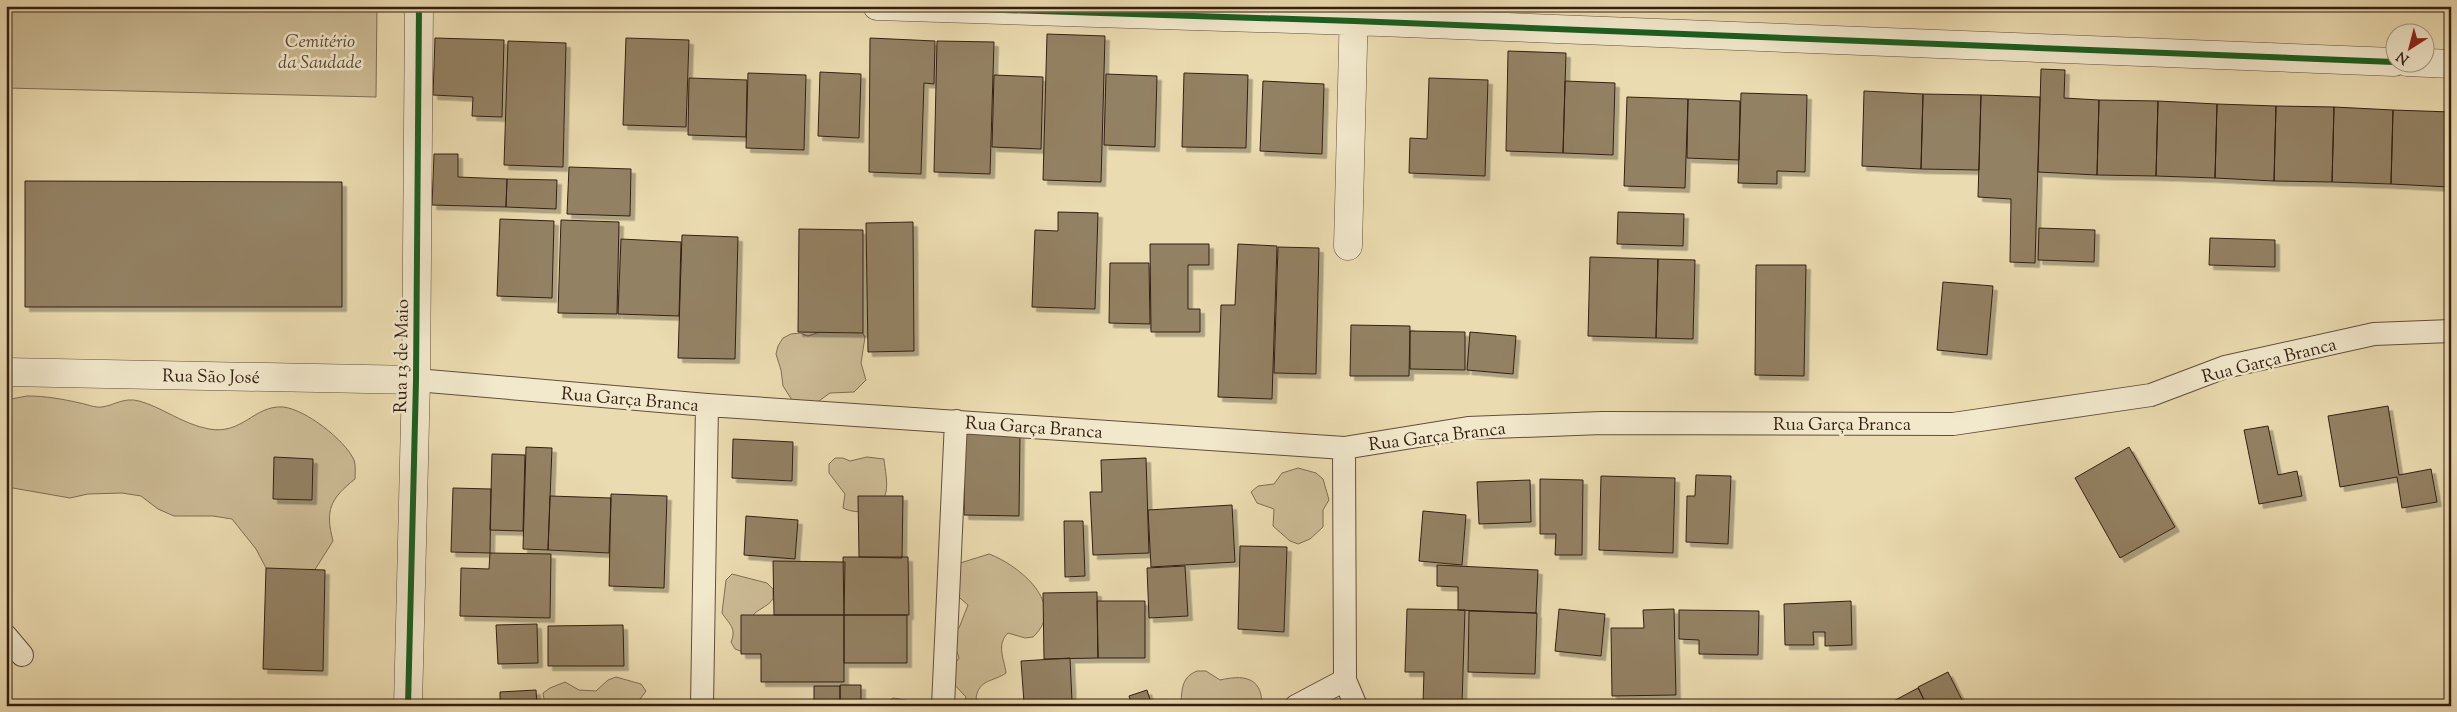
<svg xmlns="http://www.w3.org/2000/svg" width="2457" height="712" viewBox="0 0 2457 712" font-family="'Sorts Mill Goudy',serif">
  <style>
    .green { fill: #ccbb95; stroke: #806d54 }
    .building { fill: #938164; stroke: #331f12; filter: url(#shadow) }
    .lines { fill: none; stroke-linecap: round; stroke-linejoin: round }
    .lane-casing { stroke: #614e3a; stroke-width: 24 }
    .street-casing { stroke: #614e3a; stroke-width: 29 }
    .lane { stroke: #f2e8cc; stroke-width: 22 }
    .street { stroke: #f2e8cc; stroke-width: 28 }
    .cycleway-casing { stroke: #f2e8cc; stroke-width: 9 }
    .cycleway { stroke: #1b5e20; stroke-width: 6 }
    .labels { text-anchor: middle; stroke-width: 5; stroke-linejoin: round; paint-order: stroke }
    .park-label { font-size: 18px; font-style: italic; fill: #594633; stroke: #f2e8cc }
    .street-label { font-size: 18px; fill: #331f12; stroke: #f2e8cc }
  </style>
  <defs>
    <filter id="shadow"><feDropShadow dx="4.5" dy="4.5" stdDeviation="0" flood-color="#0004"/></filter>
  </defs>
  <rect width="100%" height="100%" fill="#ebdbb0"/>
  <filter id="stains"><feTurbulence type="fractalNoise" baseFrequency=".004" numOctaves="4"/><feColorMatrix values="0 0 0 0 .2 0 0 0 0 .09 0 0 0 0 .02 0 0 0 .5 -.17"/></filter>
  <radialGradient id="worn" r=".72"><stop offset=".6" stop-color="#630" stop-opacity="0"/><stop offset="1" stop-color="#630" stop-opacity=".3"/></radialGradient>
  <path class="green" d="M6,6H377L376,97L6,88Z
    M834,327L861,330L865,337L861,363L866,380L854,392L830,393L816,403L792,400L783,386L781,370L776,354L778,346L783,338L791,334L800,333L808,336Z
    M27,396C46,396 62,399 80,403C86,404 95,408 102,407C115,405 124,397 139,401C162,407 182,424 209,429C243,435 254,405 283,407C305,409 345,440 354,460C356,465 355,473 355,479C330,499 325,510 333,541L314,571L282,579L266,568L256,549L232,519L213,516H174L158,509L141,496L122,493L88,494L70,498L13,488L6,489V400Z
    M867,457L884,459C885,470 888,482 886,492C882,511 859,516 843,508L845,494L829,473V464L835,458H843L850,461Z
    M1298,468L1316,473L1323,479L1329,500L1323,510V527L1310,539L1298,544L1290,541L1273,526L1274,509L1257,503L1251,492L1258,486L1274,484L1282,473Z
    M989,554C1019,565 1068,605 1033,637L1025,638L1008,633C996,645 1004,658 1006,673C993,682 979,679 976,698L981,706H963L966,697L951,681L949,672L959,658L951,633L959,628L968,605L947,587L957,564Z
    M732,574L767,583L773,589V599C768,606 761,608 755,613C746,621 745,641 743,652L735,649L731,642C737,628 729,624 722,613L726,580Z
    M1197,671H1206L1220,680C1242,675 1261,676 1262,703L1260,706H1185L1181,703C1182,688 1182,677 1197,671Z
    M616,677L641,684L646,691L635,706H545L543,693L550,688L565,682L579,690L596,691L608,680Z
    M893,698L911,701L912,706H883Z"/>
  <path class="building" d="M1047,34L1105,36L1101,182L1043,180Z
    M435,38L504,40L502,117L472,116L473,97L433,95Z
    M626,38L689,40L686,127L623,125Z
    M870,38L935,41L934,84L924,83L921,174L869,172Z
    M508,41L566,43L563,167L504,165Z
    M937,41L994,42L990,174L934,172Z
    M1508,51L1566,53L1563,153L1506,151Z
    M2041,69L2065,70L2064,98L2099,100L2097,175L2038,172Z
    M820,72L861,74L859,138L818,136Z
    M748,73L806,75L804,150L746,148Z
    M1184,73L1248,75L1246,148L1182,147Z
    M1106,74L1157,76L1155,147L1104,145Z
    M994,75L1043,77L1041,149L992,147Z
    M689,78L747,80L746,137L688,135Z
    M1429,78L1488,80L1485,176L1409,173L1410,138L1427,139Z
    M1263,81L1324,84L1322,154L1260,151Z
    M1565,81L1615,83L1613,155L1563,153Z
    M1864,91L1923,94L1921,169L1862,166Z
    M1741,93L1807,95L1805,172L1777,171V184L1738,183Z
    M1923,94L1981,95L1979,170L1921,169Z
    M1981,95L2040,97L2035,263L2010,262L2011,199L1978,197Z
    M1627,97L1688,99L1685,188L1624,186Z
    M1688,99L1740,101L1739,160L1687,158Z
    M2099,100L2158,101L2156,176L2097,175Z
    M2158,101L2217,104L2215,178L2156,176Z
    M2217,104L2276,106L2274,181L2215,178Z
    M2276,106L2334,107L2332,182L2274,181Z
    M2334,107L2393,110L2391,184L2332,182Z
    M2393,110L2451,112L2450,187L2391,184Z
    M434,154H458V177L507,179L506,207L432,205Z
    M569,167L631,169L630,216L567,214Z
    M507,179L557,180L556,209L506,207Z
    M25,181L342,182V307H25Z
    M1058,212L1098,213L1095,309L1032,307L1035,230L1058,231Z
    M1618,212L1684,214L1683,246L1617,244Z
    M500,219L554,221L552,298L497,296Z
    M561,220L619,222L617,314L558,313Z
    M913,222L914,351L868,352L866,223Z
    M2039,228L2095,230L2094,262L2038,260Z
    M799,229L863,230V333L798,332Z
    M682,235L738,237L735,359L678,358Z
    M2210,238L2275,240V267L2209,265Z
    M621,239L681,242L679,316L618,314Z
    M1150,244H1209V265H1188V309H1200V332H1151Z
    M1238,244L1277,246L1272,399L1218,397L1221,305H1235Z
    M1278,247L1319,248L1316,374L1274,373Z
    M1590,257L1658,259L1656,338L1588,336Z
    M1658,259L1695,260L1693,339L1656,338Z
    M1110,263H1149L1150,324L1109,323Z
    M1756,265H1806L1804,376L1755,375Z
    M1943,282L1993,286L1987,355L1937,350Z
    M1351,325L1410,326L1409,376H1350Z
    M1410,331L1465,332V370L1410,369Z
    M1470,332L1516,336L1513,374L1467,370Z
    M2388,406L2399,475L2431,469L2437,502L2402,508L2397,477L2340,487L2328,416Z
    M2268,426L2278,475L2297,471L2302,496L2259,504L2244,430Z
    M965,433L1020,434L1019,516L964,515Z
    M733,439L793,442L792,481L732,478Z
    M526,447L552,448L548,550L523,549Z
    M2129,447L2175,527L2120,558L2075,478Z
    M492,454L525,455L523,531L490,530Z
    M274,457L313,459L312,500L273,499Z
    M1146,458L1149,553L1093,555L1090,492H1102L1101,460Z
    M1696,475L1731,476L1728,544L1686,542L1687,496H1695Z
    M1601,476L1675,478L1673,553L1599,550Z
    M1540,479L1583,480L1582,555H1555L1556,534H1540Z
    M1530,480L1531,522L1479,524L1477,482Z
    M453,488L491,489L490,553L451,552Z
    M611,494L667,496L664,588L609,586Z
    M550,496L611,498L609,553L548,550Z
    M858,496H903L902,558L859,557Z
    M1232,505L1235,562L1151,567L1148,510Z
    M1423,511L1466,515L1462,565L1419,561Z
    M746,516L798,520L795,559L744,555Z
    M1064,521H1083L1085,576L1065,577Z
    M1240,546L1287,547L1284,632L1238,629Z
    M490,553L551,554L550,618L460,616L461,568L489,569Z
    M843,557H908L909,615H844Z
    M773,561L845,562L844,615H774Z
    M1437,565L1538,570L1536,613L1458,610V587L1437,586Z
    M1185,566L1188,616L1149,618L1147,568Z
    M266,568L325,570L323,671L263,669Z
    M1097,592L1098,658L1044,659L1043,593Z
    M1097,601H1145V658H1098Z
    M1851,601L1852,645L1825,646V632H1813L1814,645H1785L1784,604Z
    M1407,609L1465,610L1462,703L1423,702L1424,672H1405Z
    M1559,609L1605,614L1601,656L1555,651Z
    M1674,609L1676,695L1612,696L1611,628H1644L1643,610Z
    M1679,610L1759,611L1758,655L1699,654V640L1679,639Z
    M1469,611L1537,613L1535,674L1468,672Z
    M741,615H844V682H761V654H741Z
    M844,615H907V663H844Z
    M537,624L538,663L498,664L496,625Z
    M623,625L624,666H548V626Z
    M1070,658L1072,701L1024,703L1021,661Z
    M1948,672L1965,706H1927L1918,687Z
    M840,685H861V706H840Z
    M814,686H840V706H814Z
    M1918,688L1927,706H1884Z
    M536,690L537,706H500V692Z
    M1147,690L1152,706H1132L1129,696Z"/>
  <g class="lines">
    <defs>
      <path id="lane" d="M416,380L707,405L1344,448L1468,428L1602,423L1953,424L2151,395L2225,367L2374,334L2451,331
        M6,636L22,655
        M1345,680L1356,706
        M702,706L707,405
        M943,706L956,421
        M1296,706L1345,680L1344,448"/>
      <path id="street" d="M877,6L1354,21L2394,62
        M2407,62L2451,64
        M1348,246L1354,6
        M6,372L416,380
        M408,706L416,380L419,6"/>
    </defs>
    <use href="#lane" class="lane-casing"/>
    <use href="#street" class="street-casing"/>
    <use href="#lane" class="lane"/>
    <use href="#street" class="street"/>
    <defs>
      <path id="cycleway" d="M877,6L1354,21L2394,62
        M408,706L416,380L419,6"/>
    </defs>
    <use href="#cycleway" class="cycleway-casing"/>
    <use href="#cycleway" class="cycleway"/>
  </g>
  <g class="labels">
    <g class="park-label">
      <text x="320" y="47">Cemitério<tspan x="320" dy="21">da Saudade</tspan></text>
    </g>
    <g class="street-label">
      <text transform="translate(401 356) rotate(-89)" y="6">Rua 13 de Maio</text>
      <text transform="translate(2269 360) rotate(-14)" y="6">Rua Garça Branca</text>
      <text transform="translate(211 376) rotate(1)" y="6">Rua São José</text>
      <text transform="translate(630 399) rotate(5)" y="6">Rua Garça Branca</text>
      <text x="1842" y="430">Rua Garça Branca</text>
      <text transform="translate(1034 427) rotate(4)" y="6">Rua Garça Branca</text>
      <text transform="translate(1437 436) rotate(-7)" y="6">Rua Garça Branca</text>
    </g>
  </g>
  <rect width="2457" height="712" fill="none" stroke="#ebdbb0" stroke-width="25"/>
  <rect x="8" y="8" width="2442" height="697" fill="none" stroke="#331f12" stroke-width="2.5"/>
  <rect x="12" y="12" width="2432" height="687" fill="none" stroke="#331f12"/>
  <g transform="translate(2410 48) rotate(216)"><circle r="24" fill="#f2e8cc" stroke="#a69882"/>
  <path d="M0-4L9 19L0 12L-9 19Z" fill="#8f2418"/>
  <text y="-8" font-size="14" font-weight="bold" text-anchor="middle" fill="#331f12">N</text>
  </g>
  <rect width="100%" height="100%" filter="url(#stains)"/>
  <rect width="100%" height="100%" fill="url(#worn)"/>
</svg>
